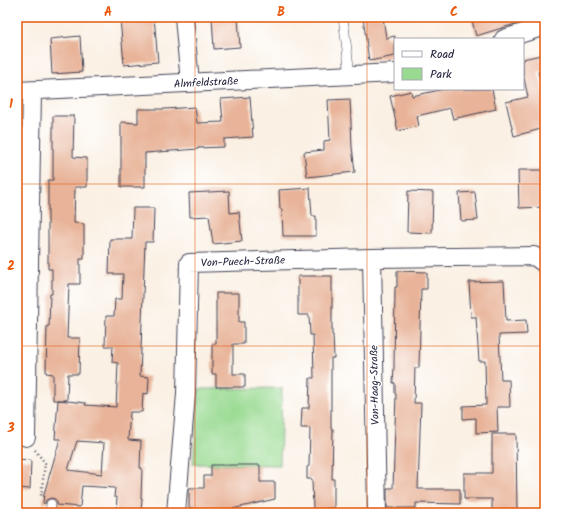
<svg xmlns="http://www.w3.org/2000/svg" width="562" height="530" viewBox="0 0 562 530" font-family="Kalam,sans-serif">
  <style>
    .green { fill: #99da91; stroke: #5e7e66 }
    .building { fill: #e8b398; fill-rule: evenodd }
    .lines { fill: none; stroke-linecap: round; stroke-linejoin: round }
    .lane-casing { stroke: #424154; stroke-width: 10 }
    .street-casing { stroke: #424154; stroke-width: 20 }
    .path { stroke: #424154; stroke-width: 2.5; stroke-dasharray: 1 3; stroke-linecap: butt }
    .lane { stroke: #fff; stroke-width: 9 }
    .street { stroke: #fff; stroke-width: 18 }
    .grid { fill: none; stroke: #e8590c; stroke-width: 1; stroke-opacity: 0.55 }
    .labels { text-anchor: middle; stroke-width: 3; stroke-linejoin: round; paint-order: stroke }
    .street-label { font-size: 11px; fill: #22223b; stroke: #fff }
    .neatline { fill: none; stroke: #e8590c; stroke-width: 1.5 }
    .grid-label { font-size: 13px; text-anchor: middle; font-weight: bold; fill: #e8590c }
  </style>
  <rect width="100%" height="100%" fill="#fff"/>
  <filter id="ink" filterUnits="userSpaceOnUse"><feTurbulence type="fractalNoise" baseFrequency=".025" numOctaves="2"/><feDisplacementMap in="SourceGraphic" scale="8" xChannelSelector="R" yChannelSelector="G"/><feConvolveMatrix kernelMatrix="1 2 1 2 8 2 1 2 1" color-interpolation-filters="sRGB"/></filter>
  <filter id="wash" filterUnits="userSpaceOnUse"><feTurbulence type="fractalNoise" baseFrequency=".012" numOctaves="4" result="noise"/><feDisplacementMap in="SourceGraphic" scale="16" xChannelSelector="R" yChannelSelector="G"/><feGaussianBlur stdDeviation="0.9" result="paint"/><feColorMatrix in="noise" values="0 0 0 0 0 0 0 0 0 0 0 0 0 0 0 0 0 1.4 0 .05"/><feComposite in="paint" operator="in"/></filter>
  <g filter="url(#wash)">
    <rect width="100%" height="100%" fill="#faf0e3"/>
    <path class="green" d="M282,388L280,465L193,464L199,389Z"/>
    <g id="blocks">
      <path class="building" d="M134,17H154L158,62L124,65L120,18Z
        M220,17H238L240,47L214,49L212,18Z
        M363,17H383L386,38L395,36V56L369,61Z
        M471,17H527L528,20L476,36Z
        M80,36L82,72L52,74L50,39Z
        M545,54V71L538,72L545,97V128L514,136L506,102L528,97L523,74V59Z
        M444,89H492L496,109L453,119L450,108L417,116L419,126L398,131L390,96L411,91L412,96Z
        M250,97L253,137L224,139V147L198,148V149L145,153V187H121V122L138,123V109H165L195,107L197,123L223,122L221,99Z
        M350,99L352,147L355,172L307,177L304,152L324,150V141L330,140L328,100Z
        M53,116H74L73,157L87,158V187H75L74,223L84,224V259H80V284H69L67,338H80L79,374H68L67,400H53V374L46,373L47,326H49L50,294H52V269H48V180H53Z
        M518,170H545V207L519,208Z
        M310,188L312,216H316V236H283L282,209H280L279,190Z
        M229,191L230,213L239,212L242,241L213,244L209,216L190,217L189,193Z
        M408,191L433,192L432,233L407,232Z
        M475,192L478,220L461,221L459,193Z
        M133,208H154L153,242H145L140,376L149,377L148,394L143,393L142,412H130L128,440L141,441L140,468H142L141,498H142L141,513H116L117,497H114L115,488L82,486L80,507L57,505V502L55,499L51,498L46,500L45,504L43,503L44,494L60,439H55L58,400L86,403L85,405L116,407L118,363L112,362L113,346H105L106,316H114L115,299H122L123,274H109L110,239H132ZM77,441L104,443L102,474L68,470Z
        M397,271L427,272V289H421L419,368H415L414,403H421L418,489H460V504L416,503V508H387V488H393L396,394H395V383H393L394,367L395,287H397Z
        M298,276H332V335H333L334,358H331V429H333L332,479H334V508L313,509L312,479H307V467L309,466L310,428H301L302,408H309L310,378H314L313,335H310L309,315H298Z
        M504,281L506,321L526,320L527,334L499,335L501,380H509L510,407H497L498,432L476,433V418L463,419V406L486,405L485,361H479L476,317H471L469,282Z
        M216,293H239V322H244V344H233V374H245V387H216V374H212V344H216Z
        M492,434H516L517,513H492V499H464V473H492Z
        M17,459L31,460L30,489L17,488Z
        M211,465H260V482H275V499L232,509L231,513H193V508H189V488H204V476H211Z"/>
    </g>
  </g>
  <g filter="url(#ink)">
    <use href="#blocks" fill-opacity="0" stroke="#424154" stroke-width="1"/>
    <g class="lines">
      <defs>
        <path id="lane" d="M343,17L350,75
          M50,513L51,504"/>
        <path id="street" d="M184,17L190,83
          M504,39L545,26
          M17,91L395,73
          M372,258L377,513
          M26,437L32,91
          M176,513L186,394L189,263L372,258L534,256L544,263L545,265"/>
      </defs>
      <use href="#lane" class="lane-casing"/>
      <use href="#street" class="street-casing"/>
      <path class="path" d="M35,450L45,463L41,496"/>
      <use href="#lane" class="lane"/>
      <use href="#street" class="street"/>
    </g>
  </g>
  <path class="grid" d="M195,17V513M367,17V513M17,184H545M17,346H545"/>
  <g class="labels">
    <g class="street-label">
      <text transform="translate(206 82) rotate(-3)" y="4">Almfeldstraße</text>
      <text transform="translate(243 261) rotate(-2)" y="4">Von-Puech-Straße</text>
      <text transform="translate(374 385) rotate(-91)" y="4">Von-Haag-Straße</text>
    </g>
  </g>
  <rect width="562" height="530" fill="none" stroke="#fff" stroke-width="44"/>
  <rect x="394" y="38" width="130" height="52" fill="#ffffff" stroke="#a7a7b1"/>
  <rect x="402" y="51" width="20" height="6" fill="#ffffff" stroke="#a7a7b1"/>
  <text x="430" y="58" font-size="12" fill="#22223b">Road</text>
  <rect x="402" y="68" width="20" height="12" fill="#99da91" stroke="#a7a7b1"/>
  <text x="430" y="78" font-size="12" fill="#22223b">Park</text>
  <rect x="22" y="22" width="518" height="486" class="neatline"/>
  <g class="grid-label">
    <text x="108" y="16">A</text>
    <text x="281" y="16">B</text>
    <text x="454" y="16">C</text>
    <text x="11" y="108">1</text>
    <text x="11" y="270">2</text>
    <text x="11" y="432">3</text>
  </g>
</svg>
